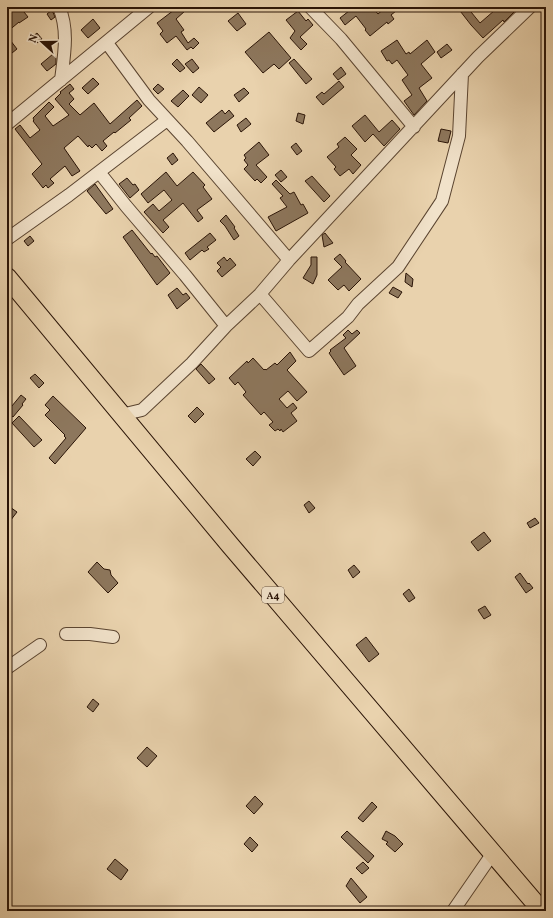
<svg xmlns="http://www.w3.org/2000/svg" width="553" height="918" viewBox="0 0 553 918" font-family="Vollkorn,serif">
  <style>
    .building { fill: #8d775d; stroke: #2a1407 }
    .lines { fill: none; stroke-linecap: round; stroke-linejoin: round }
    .minor-casing { stroke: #5a4430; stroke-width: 14 }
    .highway-casing { stroke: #2a1407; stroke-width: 20 }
    .minor { stroke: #f1e2ca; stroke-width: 12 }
    .highway { stroke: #e9d2ad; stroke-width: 18 }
    .labels { text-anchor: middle; stroke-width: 3; stroke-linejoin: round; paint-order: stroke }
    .shield { fill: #f1e2ca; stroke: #665242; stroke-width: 1 }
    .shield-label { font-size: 10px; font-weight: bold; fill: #2a1407 }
  </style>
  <rect width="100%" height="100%" fill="#e9d2ad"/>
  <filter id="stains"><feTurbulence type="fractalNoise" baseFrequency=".005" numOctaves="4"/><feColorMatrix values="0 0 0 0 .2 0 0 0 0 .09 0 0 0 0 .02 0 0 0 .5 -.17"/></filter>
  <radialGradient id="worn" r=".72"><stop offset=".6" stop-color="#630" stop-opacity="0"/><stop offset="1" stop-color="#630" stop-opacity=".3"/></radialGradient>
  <path class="building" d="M17,7H20L28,17L19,23V22L7,32V14Z
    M171,7H181L185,11L176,19L184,30L181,32L188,43L194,38L199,43L193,49L191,47L187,50L176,36L167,43L160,34L163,31L157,23L174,10Z
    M354,7H372L378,14L386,7H401L391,15L394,19L388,24L387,22L370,36L365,30L366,29L356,16L345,25L340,18Z
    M457,7H467L480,23L495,10L492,7H509L514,12L504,22L503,20L483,38L471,25Z
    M52,10L55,17L51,20L47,14Z
    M298,11L306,21L308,19L313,25L300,37L307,44L301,50L290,38L295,31L286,20Z
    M238,13L246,24L237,31L228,21Z
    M93,19L100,28L88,38L81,30Z
    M269,32L291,58L279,69L274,64L263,73L245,52Z
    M37,33L42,39L37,43L32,37Z
    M7,36L17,49L7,57Z
    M397,40L406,54L409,52L410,54L427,40L435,52L421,64L432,78L419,88L427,101L414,115L404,101L412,95L402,80L408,75L397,60L392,64L389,60L387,61L381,51Z
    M447,44L452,50L441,58L437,52Z
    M53,54L56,58V64L47,71L41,64Z
    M177,59L185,68L180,72L172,64Z
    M192,59L199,68L193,73L185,64Z
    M294,59L312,79L306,84L289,63Z
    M341,67L346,74L338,80L333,74Z
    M93,78L99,84L88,94L82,88Z
    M339,81L344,87L323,105L316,97L322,92L324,94Z
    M70,84L74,89L69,93L74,99L69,104L80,115L94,103L110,124L137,100L142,106L129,118L131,120L115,133L114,132L103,141L107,146L102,151L96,144L92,148L89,145L88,147L78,136L64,148L80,171L72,176L65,166L50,179L54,183L48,188L46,185L43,188L32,174L42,164L15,129L20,125L30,138L40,130L33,121L34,120L33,118L49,102L54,107L45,116L53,126L69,115L55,99L61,93L60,92Z
    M158,84L164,89L158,94L153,89Z
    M199,87L208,95L201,103L192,95Z
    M244,88L249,93L239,102L234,95Z
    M183,90L189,96L178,107L171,101Z
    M222,110L225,114L229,110L234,116L214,132L206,123Z
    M298,113L305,115L303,124L296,121Z
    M365,115L379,132L392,120L400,129L384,146L373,134L365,142L352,126Z
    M246,118L251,124L241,132L237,125Z
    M441,129L451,131L448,143L438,141Z
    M345,137L357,149L351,155L361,165L353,174L349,169L340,176L334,169L336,167L327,157L339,147L337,144Z
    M259,142L269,155L256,165L267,177L261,183L257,179L255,181L244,169L248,165L244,160L246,158L244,155Z
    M296,143L302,151L297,155L291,147Z
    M173,153L178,160L172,165L167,158Z
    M281,170L287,177L281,182L275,175Z
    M166,172L177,186L193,172L205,185L203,187L212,199L197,210L203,218L198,222L183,203L163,220L169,227L163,233L144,212L153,204L159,211L172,200L164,190L148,203L141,194Z
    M312,176L330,196L324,202L305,181Z
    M127,178L133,185L135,184L139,190L130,198L119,184Z
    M276,180L290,194L294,192L301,205L303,204L308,213L276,231L268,217L287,207L280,198L283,196L272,184Z
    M95,184L113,209L106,214L87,191Z
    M226,215L235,227L234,228L239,236L234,240L225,226L220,221Z
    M132,230L151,254L152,253L155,257L157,256L170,273L157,285L123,237Z
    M210,233L216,240L207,247L209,249L204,252L202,250L190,260L185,253Z
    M325,233L333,243L324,247L322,235Z
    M30,236L34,241L28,246L24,241Z
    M340,254L346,261L345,262L361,279L349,291L344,285L338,290L328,280L342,267L334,259Z
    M224,257L227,261L230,258L236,265L222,277L217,271L221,267L217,263Z
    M311,257H317V275L313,284L303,278L311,265Z
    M406,273L413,279L412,287L405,282Z
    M393,287L402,292L398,298L389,293Z
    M177,288L183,295L186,293L190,298L177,309L168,295Z
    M348,330L352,334L357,330L360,333L344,348L356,366L344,375L329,353L331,351L330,350L346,338L343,335Z
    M290,352L296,361L287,370L307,392L297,401L288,391L279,399L287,408L293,403L297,408L291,413L297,421L283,432L281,429L280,431L278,429L275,431L269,425L273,422L264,412L261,415L243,395L246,392L238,382L235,385L229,378L247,361L248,363L253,358L264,370L265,369L266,370L275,363L277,365Z
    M201,364L215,379L209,384L196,369Z
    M35,374L44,383L39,388L30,378Z
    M21,395L26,399L22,404L23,405L13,417L7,412Z
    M53,396L86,428L55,464L49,458L66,438L64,436L65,435L45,415L50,410L45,405Z
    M197,407L204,414L195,423L188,416Z
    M19,416L42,440L34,447L12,423Z
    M255,451L261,457L253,466L246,459Z
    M309,501L315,508L309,513L304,505Z
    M7,505L17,512L7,525Z
    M535,518L539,523L530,528L527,523Z
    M484,532L491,541L478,551L471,542Z
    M97,562L104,569L110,570L111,575L118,583L108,593L88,572Z
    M354,565L360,572L353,578L348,570Z
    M520,573L528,584L529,583L533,588L526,593L515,577Z
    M409,589L415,598L409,602L403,594Z
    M485,606L491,615L484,619L478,610Z
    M366,637L379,654L369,662L356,645Z
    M93,699L99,704L93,712L87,707Z
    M147,747L157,756L147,767L137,758Z
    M255,796L263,804L254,814L246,806Z
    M372,802L377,807L363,822L358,818Z
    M347,831L374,856L368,863L341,837Z
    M386,831L395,836L403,844L395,852L386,844L388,842L382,839Z
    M250,837L258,845L252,852L244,844Z
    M115,859L128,870L121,880L107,869Z
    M363,862L369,868L362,874L356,868Z
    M351,878L367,897L360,903L346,886Z"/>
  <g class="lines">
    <defs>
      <path id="minor" d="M59,7C69,30 64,56 61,80
        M310,7L341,39L414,127
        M107,43L149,100L187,141L289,260
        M7,124L149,7
        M99,172L167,120
        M7,239L69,195L99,172L126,206L185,275L226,326
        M260,294L309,351L348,317L358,304L398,267L442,201L459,136L462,74
        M121,415L142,410L192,363L226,326L260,294L289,260L478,57L530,7
        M66,634H90L113,637
        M7,668L40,645
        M453,911L493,853"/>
      <path id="highway" d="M7,277L230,545L542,911"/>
    </defs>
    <use href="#minor" class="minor-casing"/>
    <use href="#highway" class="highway-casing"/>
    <use href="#minor" class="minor"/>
    <use href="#highway" class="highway"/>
  </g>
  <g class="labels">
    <rect class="shield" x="262" y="587" width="22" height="16" rx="3"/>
    <g class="shield-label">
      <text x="273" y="599">A4</text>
    </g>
  </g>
  <rect width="553" height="918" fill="none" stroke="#e9d2ad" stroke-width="24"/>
  <rect x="8" y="8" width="537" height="902" fill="none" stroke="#2a1407" stroke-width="2"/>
  <rect x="12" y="12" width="529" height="894" fill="none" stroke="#2a1407"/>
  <g transform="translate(42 42) rotate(291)" stroke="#f1e2ca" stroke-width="3" paint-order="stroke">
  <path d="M0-3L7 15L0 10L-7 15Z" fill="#2a1407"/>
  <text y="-6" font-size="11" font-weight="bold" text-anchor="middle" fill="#2a1407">N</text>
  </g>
  <rect width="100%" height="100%" filter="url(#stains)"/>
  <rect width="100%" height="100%" fill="url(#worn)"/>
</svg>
